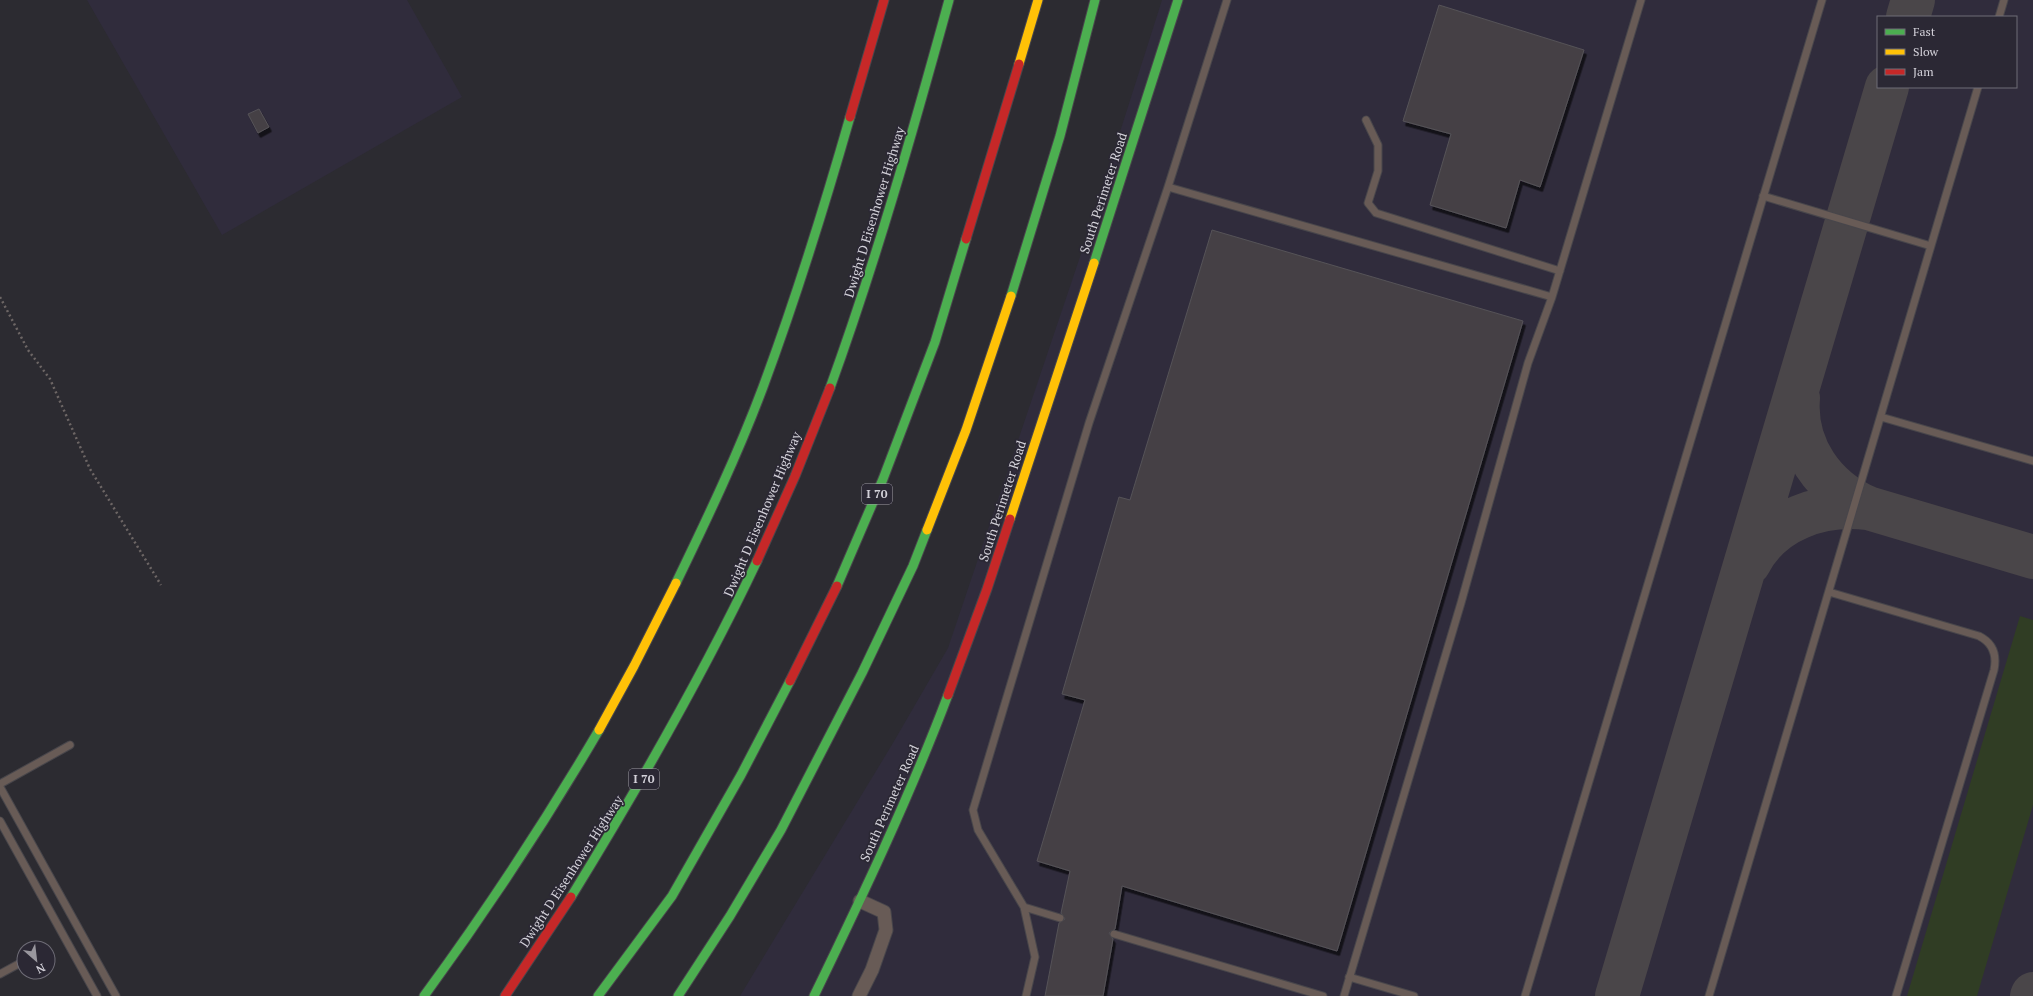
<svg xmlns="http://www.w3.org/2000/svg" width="2033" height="996" viewBox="0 0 2033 996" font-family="'PT Serif',serif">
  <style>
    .built { fill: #302c3c; fill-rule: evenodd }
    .green { fill: #303d24 }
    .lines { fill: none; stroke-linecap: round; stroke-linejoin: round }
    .taxiway { stroke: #4a4649; stroke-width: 44 }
    .building { fill: #444145; stroke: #565358; filter: url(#shadow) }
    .lane-casing { stroke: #48464b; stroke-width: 9 }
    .street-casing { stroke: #48464b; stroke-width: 15 }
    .fast-casing { stroke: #48464b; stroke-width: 11 }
    .slow-casing { stroke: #48464b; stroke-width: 11 }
    .jam-casing { stroke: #48464b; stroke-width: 11 }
    .path { stroke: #6d6665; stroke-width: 2.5; stroke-dasharray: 2 3; stroke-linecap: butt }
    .lane { stroke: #685b56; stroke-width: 7 }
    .street { stroke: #685b56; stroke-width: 13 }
    .fast { stroke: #4caf50; stroke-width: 9 }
    .slow { stroke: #ffc107; stroke-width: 9 }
    .jam { stroke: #c62828; stroke-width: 9 }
    .labels { text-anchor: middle; stroke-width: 3.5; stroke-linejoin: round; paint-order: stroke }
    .shield { fill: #2b2834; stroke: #a19ea8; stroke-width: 1 }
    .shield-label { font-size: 12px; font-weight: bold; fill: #d3d1d9 }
    .street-label { font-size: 13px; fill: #d3d1d9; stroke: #2b2834 }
  </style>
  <defs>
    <filter id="shadow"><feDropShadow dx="2.5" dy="4.5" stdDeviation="0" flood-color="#0009"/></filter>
  </defs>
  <rect width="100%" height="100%" fill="#2c2b31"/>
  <path class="built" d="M87,0H407L462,97L222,235Z
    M1162,0H2033V996H740L893,743L948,648L1083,248ZM1878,17H2016V87H1878Z"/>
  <path class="green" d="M2020,616L2033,620V805L1977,996H1907Z"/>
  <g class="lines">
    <path class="taxiway" d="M1908,17L1913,0
      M1798,398C1794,447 1824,489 1868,508L2033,557
      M1749,563C1772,519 1821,503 1868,508
      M1617,996L1887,87
      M2032,996L2033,994"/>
  </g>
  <path class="building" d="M1439,5L1584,50L1540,187L1520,180L1506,228L1430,205L1451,134L1403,121Z
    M259,109L269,127L258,133L248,114Z
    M1212,230L1523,321L1337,951L1122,886L1115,929L1109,933L1113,939L1103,996H1045L1059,923L1065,919L1061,913L1070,871L1037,861L1085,700L1062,694L1119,497L1130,500Z"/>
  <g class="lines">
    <defs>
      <path id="lane" d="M1999,17L2004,0
        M1366,120L1378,145V171L1368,203L1376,213L1560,271
        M1168,187L1552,297
        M1763,196L1931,246
        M1881,417L2033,461
        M1829,592L1979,636C1993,643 1997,655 1994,670L1896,996
        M0,784L70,745
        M0,787L116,996
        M0,821L97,996
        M1024,907L1060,918
        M1114,934L1323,996
        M0,974L24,961
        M1349,977L1414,996
        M1026,996L1035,957L1024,907L978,830L973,810L1089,423L1168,187L1227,0
        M1344,996L1461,603L1528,363L1552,297L1641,0
        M1525,996L1822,0
        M1709,996L1978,87"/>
      <path id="street" d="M859,996L872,970L886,930L884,912L860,901"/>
      <path id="fast" d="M1094,263L1178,0
        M1011,296L1060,136L1095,0
        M830,388C876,261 913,131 949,0
        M676,583C707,519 738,454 763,387C796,298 824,208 850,117
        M837,586L883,479L935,342L966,239
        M571,897C638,788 702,677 757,561
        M424,996C487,910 545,822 599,730
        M598,996L672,896L741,775L790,681
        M678,996L730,916L781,830L862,673L913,566L927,530
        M814,996C862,897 909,798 948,695"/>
      <path id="slow" d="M1019,64L1038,0
        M1010,519L1094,263
        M927,530L966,430L1011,296
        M599,730L634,666L676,583"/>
      <path id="jam" d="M850,117L884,0
        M966,239L1019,64
        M757,561L795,476L830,388
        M790,681L837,586
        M948,695L987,589L1010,519
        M505,996L571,897"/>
    </defs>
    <use href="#lane" class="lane-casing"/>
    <use href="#street" class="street-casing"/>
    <use href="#fast" class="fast-casing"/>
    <use href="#slow" class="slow-casing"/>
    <use href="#jam" class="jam-casing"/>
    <path class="path" d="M0,297L28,350L50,379L90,469L161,585"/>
    <use href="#lane" class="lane"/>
    <use href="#street" class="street"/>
    <use href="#fast" class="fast"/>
    <use href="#slow" class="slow"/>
    <use href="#jam" class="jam"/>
  </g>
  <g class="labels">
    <g class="shield">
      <rect x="862" y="484" width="30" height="20" rx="3"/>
      <rect x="629" y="769" width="30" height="20" rx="3"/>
    </g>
    <g class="shield-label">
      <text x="877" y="498">I 70</text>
      <text x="644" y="783">I 70</text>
    </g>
    <g class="street-label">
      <text transform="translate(1103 193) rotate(-72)" y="5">South Perimeter Road</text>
      <text transform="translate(874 212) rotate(-73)" y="5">Dwight D Eisenhower Highway</text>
      <text transform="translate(1002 501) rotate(-72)" y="5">South Perimeter Road</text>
      <text transform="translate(762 514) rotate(-67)" y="5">Dwight D Eisenhower Highway</text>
      <text transform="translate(889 803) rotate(-66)" y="5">South Perimeter Road</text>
      <text transform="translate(571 871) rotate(-57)" y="5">Dwight D Eisenhower Highway</text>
    </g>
  </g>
  <rect x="1877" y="16" width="140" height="72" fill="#2b2834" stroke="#6e6c76"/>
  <rect x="1885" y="29" width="20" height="6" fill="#4caf50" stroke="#6e6c76"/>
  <text x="1913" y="36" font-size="12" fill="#d3d1d9">Fast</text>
  <rect x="1885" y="49" width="20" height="6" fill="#ffc107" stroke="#6e6c76"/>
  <text x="1913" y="56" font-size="12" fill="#d3d1d9">Slow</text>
  <rect x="1885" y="69" width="20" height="6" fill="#c62828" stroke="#6e6c76"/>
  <text x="1913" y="76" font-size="12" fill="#d3d1d9">Jam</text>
  <g transform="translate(36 960) rotate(152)"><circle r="19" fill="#2b2834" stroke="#6e6c76"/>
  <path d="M0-3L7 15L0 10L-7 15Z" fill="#99979e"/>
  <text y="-6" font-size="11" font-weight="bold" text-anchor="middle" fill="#d3d1d9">N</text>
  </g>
</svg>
